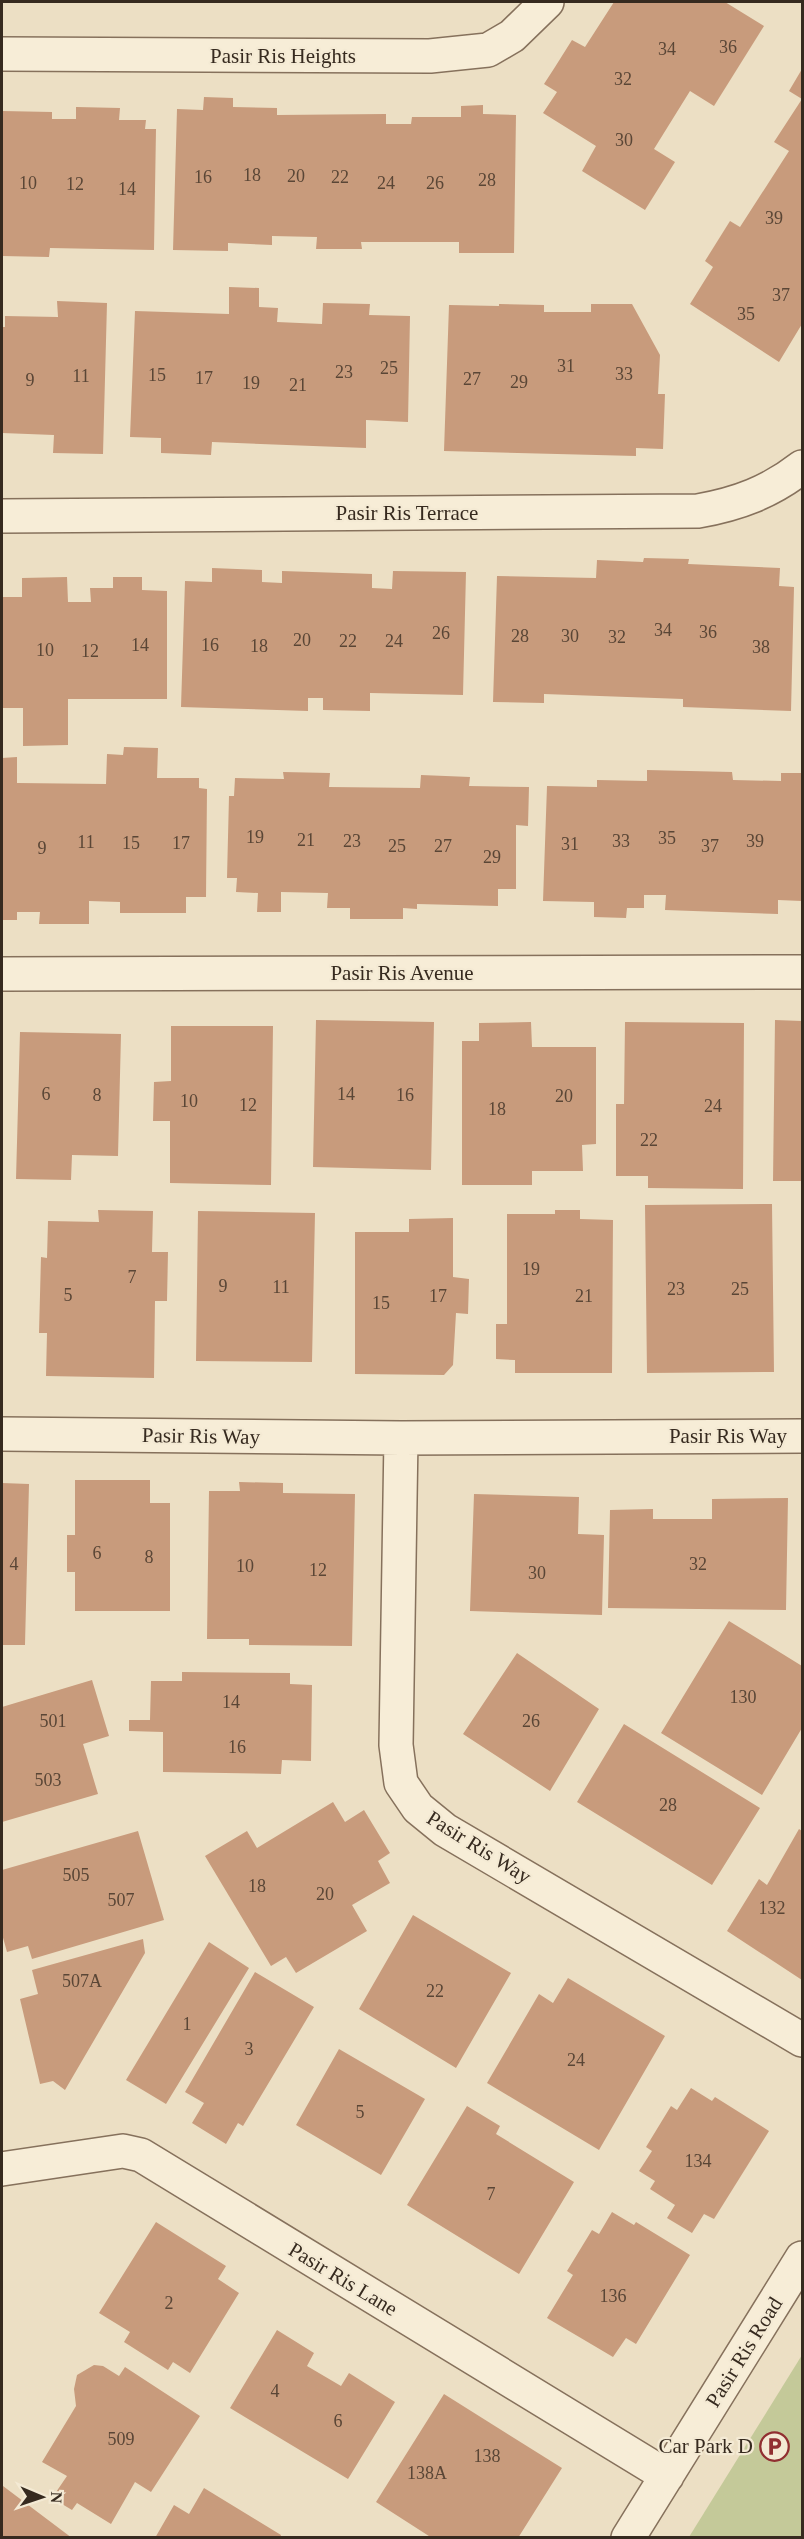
<svg xmlns="http://www.w3.org/2000/svg" width="804" height="2539" viewBox="0 0 804 2539" font-family="Georgia,serif">
  <style>
    .green { fill: #c4c999 }
    .building { fill: #c89b7c }
    .lines { fill: none; stroke-linecap: round; stroke-linejoin: round }
    .minor-casing { stroke: #86715c; stroke-width: 36 }
    .minor { stroke: #f7edd7; stroke-width: 33 }
    .labels { text-anchor: middle; stroke-width: 4.5; stroke-linejoin: round; paint-order: stroke }
    .number-label { font-size: 18px; fill: #5a4636 }
    .street-label { font-size: 21px; fill: #362a1f; stroke: #f4ead4 }
    .poi-label { font-size: 21px; fill: #362a1f; stroke: #f4ead4; text-anchor: end }
  </style>
  <rect width="100%" height="100%" fill="#ecdfc4"/>
  <path class="green" d="M802,2355V2537H689Z"/>
  <path class="building" d="M614,2H725L764,26L714,106L690,91L654,149L675,162L645,210L582,171L596,146L543,113L557,92L544,84L555,67L572,40L585,47Z
    M802,69V324L779,362L690,304L713,267L705,261L730,221L740,227L789,151L774,142L802,99L789,91Z
    M204,97L233,98V107L277,108V115L386,114V124H411L412,117H461V106L483,105V114L516,115L514,253H459V242H361L362,249H316L317,237L272,236V245L228,243V251L173,250L177,109L203,110Z
    M76,107L120,108L119,120H146L145,129H156L154,250L50,248L49,257L2,256V111L52,112V119H76Z
    M229,287L259,288V307L278,308L277,322L322,324L323,303L370,304L369,315L410,316L408,422L366,420V448L212,442L211,455L161,453V438L130,437L135,311L229,314Z
    M57,301L107,303L103,454L53,453L54,435L2,433V327H5V316L58,317Z
    M499,304L544,305V312H591V304H632L660,355L658,394H665L663,449L636,448V456L444,451L449,305L499,306Z
    M644,558L689,559L688,564L780,568L779,586L794,587L791,711L683,707V699L544,694V703L493,702L497,576L596,578L597,560L643,562Z
    M212,568L262,570V582L282,583V571L372,574V588L392,589L393,571L466,572L463,695L370,693V711L323,710V698H308V711L181,707L185,581L212,582Z
    M67,577L68,602H91L90,588H113V577H142V590L167,591V699H68V745L23,746V708H2V597H22V578Z
    M124,747L158,748L157,778H199V788L207,789L206,897H186V913H120V902L89,901V924H39L40,912H17V920H2V758L17,757V783L106,784L107,754L123,755Z
    M647,770L732,772L733,780L781,781V773H802V901L778,900V914L665,910L666,895H644V908H627L626,918L594,917V902L543,901L547,786L597,787V780L647,781Z
    M283,772L330,773L329,787L420,788L421,775L470,777L469,786L529,787L528,826L516,825V889H498V906L417,904V909L403,908V919H350V908H327L328,893L281,892V912H257L258,893L236,892L237,878H227L229,796H234L235,778L284,779Z
    M316,1020L434,1022L431,1170L313,1167Z
    M775,1020L802,1021V1181H773Z
    M531,1022L532,1047H596V1144L582,1145L583,1171H532V1185H462V1041H479V1023Z
    M625,1022L744,1023L743,1189L648,1188V1176H616V1104H624Z
    M171,1026H273L271,1185L170,1183V1121H153L154,1082L171,1081Z
    M20,1032L121,1034L118,1156L72,1155L71,1180L16,1179Z
    M772,1204L774,1372L647,1373L645,1205Z
    M98,1210L153,1211L152,1252H168L167,1301H155L154,1378L46,1376L47,1333H39L41,1257L47,1258L48,1221L99,1222Z
    M555,1210H580V1219L613,1220L612,1373H515V1360L496,1359V1324H507V1214H555Z
    M198,1211L315,1213L312,1362L196,1361Z
    M453,1218V1277L469,1279L468,1314L456,1313L453,1365L444,1375L355,1374V1232H409V1219Z
    M75,1480H150V1503H170V1611H75V1572H67V1535H75Z
    M239,1482L283,1483V1493L355,1494L352,1646L249,1645V1639H207L209,1491H240Z
    M2,1483L29,1484L25,1645H2Z
    M474,1494L579,1497L578,1534L604,1535L602,1615L470,1611Z
    M788,1498L786,1610L608,1608L610,1510L653,1509V1519H712V1499Z
    M729,1621L802,1666V1728L762,1795L661,1733Z
    M517,1653L599,1709L550,1791L463,1734Z
    M182,1672L290,1673V1684L312,1685L311,1761L282,1760L281,1774L163,1772V1732L129,1731V1720H150L151,1681H182Z
    M92,1680L109,1736L83,1744L98,1794L2,1822V1707Z
    M624,1724L760,1808L712,1885L577,1802Z
    M333,1802L345,1822L364,1810L390,1853L378,1861L390,1883L352,1905L367,1931L296,1973L286,1957L271,1966L205,1856L247,1831L257,1848Z
    M799,1829L802,1831V1980L727,1931L759,1879L767,1885Z
    M138,1831L164,1920L32,1959L28,1946L7,1952L2,1934V1870Z
    M413,1915L511,1973L456,2068L359,2009Z
    M143,1939L145,1953L65,2090L53,2081L40,2084L20,1999L38,1994L32,1970Z
    M209,1942L249,1968L166,2104L126,2080Z
    M255,1972L314,2007L243,2126L238,2123L226,2144L192,2123L204,2103L185,2092Z
    M568,1978L665,2036L599,2150L487,2083L539,1994L553,2003Z
    M339,2049L425,2099L381,2175L296,2125Z
    M691,2088L712,2101L715,2097L769,2131L714,2219L704,2214L692,2233L667,2218L675,2205L650,2189L655,2181L639,2171L652,2151L646,2147L671,2106L677,2110Z
    M467,2106L500,2126L496,2134L574,2182L519,2274L407,2205Z
    M612,2212L634,2225L636,2222L690,2255L636,2344L626,2338L613,2357L547,2318L573,2275L567,2271L592,2230L599,2234Z
    M156,2222L226,2266L218,2279L239,2293L190,2373L173,2362L168,2370L124,2342L130,2332L99,2313Z
    M277,2330L314,2353L307,2366L341,2386L349,2373L395,2402L348,2479L230,2408Z
    M94,2365L103,2366L119,2376L125,2367L200,2416L151,2492L135,2482L111,2524L77,2503L72,2510L52,2498L67,2476L42,2462L76,2406L74,2389L77,2375Z
    M444,2394L562,2468L518,2538H432L376,2502Z
    M3,2486L72,2538H2Z
    M204,2488L281,2535L280,2538H155L174,2505L189,2514Z"/>
  <g class="lines">
    <defs>
      <path id="minor" d="M2,54L430,56L488,50L512,36L547,2
        M2,516L698,511C738,504 770,492 802,467
        M2,974L802,972
        M2,1434L401,1438L802,1436
        M401,1438L396,1745L401,1783L418,1808L445,1830L802,2040
        M2,2169L123,2151L141,2155L667,2476
        M628,2538L802,2258"/>
    </defs>
    <use href="#minor" class="minor-casing"/>
    <use href="#minor" class="minor"/>
  </g>
  <defs>
    <symbol id="parking-ring" viewBox="-11 -11 22 22"><circle r="9.5" fill="#f4ead4" stroke="#912f31" stroke-width="1.5"/><path d="M-3.5-5.5H1a3.5 3.5 0 0 1 0 7H-1V5.5H-3.5ZM-1-3.4V-.6H.8a1.4 1.4 0 0 0 0-2.8Z" fill="#912f31"/></symbol>
  </defs>
  <g fill-rule="evenodd">
    <use href="#parking-ring" x="758" y="2430" width="33" height="33"/>
  </g>
  <g class="labels">
    <g class="number-label">
      <text x="728" y="53">36</text>
      <text x="667" y="55">34</text>
      <text x="623" y="85">32</text>
      <text x="624" y="146">30</text>
      <text x="252" y="181">18</text>
      <text x="296" y="182">20</text>
      <text x="203" y="183">16</text>
      <text x="340" y="183">22</text>
      <text x="487" y="186">28</text>
      <text x="28" y="189">10</text>
      <text x="386" y="189">24</text>
      <text x="435" y="189">26</text>
      <text x="75" y="190">12</text>
      <text x="127" y="195">14</text>
      <text x="774" y="224">39</text>
      <text x="781" y="301">37</text>
      <text x="746" y="320">35</text>
      <text x="566" y="372">31</text>
      <text x="389" y="374">25</text>
      <text x="344" y="378">23</text>
      <text x="624" y="380">33</text>
      <text x="157" y="381">15</text>
      <text x="81" y="382">11</text>
      <text x="204" y="384">17</text>
      <text x="472" y="385">27</text>
      <text x="30" y="386">9</text>
      <text x="519" y="388">29</text>
      <text x="251" y="389">19</text>
      <text x="298" y="391">21</text>
      <text x="663" y="636">34</text>
      <text x="708" y="638">36</text>
      <text x="441" y="639">26</text>
      <text x="520" y="642">28</text>
      <text x="570" y="642">30</text>
      <text x="617" y="643">32</text>
      <text x="302" y="646">20</text>
      <text x="348" y="647">22</text>
      <text x="394" y="647">24</text>
      <text x="140" y="651">14</text>
      <text x="210" y="651">16</text>
      <text x="259" y="652">18</text>
      <text x="761" y="653">38</text>
      <text x="45" y="656">10</text>
      <text x="90" y="657">12</text>
      <text x="255" y="843">19</text>
      <text x="667" y="844">35</text>
      <text x="306" y="846">21</text>
      <text x="352" y="847">23</text>
      <text x="621" y="847">33</text>
      <text x="755" y="847">39</text>
      <text x="86" y="848">11</text>
      <text x="131" y="849">15</text>
      <text x="181" y="849">17</text>
      <text x="570" y="850">31</text>
      <text x="397" y="852">25</text>
      <text x="443" y="852">27</text>
      <text x="710" y="852">37</text>
      <text x="42" y="854">9</text>
      <text x="492" y="863">29</text>
      <text x="46" y="1100">6</text>
      <text x="346" y="1100">14</text>
      <text x="97" y="1101">8</text>
      <text x="405" y="1101">16</text>
      <text x="564" y="1102">20</text>
      <text x="189" y="1107">10</text>
      <text x="248" y="1111">12</text>
      <text x="713" y="1112">24</text>
      <text x="497" y="1115">18</text>
      <text x="649" y="1146">22</text>
      <text x="531" y="1275">19</text>
      <text x="132" y="1283">7</text>
      <text x="223" y="1292">9</text>
      <text x="281" y="1293">11</text>
      <text x="676" y="1295">23</text>
      <text x="740" y="1295">25</text>
      <text x="68" y="1301">5</text>
      <text x="438" y="1302">17</text>
      <text x="584" y="1302">21</text>
      <text x="381" y="1309">15</text>
      <text x="97" y="1559">6</text>
      <text x="149" y="1563">8</text>
      <text x="14" y="1570">4</text>
      <text x="698" y="1570">32</text>
      <text x="245" y="1572">10</text>
      <text x="318" y="1576">12</text>
      <text x="537" y="1579">30</text>
      <text x="743" y="1703">130</text>
      <text x="231" y="1708">14</text>
      <text x="53" y="1727">501</text>
      <text x="531" y="1727">26</text>
      <text x="237" y="1753">16</text>
      <text x="48" y="1786">503</text>
      <text x="668" y="1811">28</text>
      <text x="76" y="1881">505</text>
      <text x="257" y="1892">18</text>
      <text x="325" y="1900">20</text>
      <text x="121" y="1906">507</text>
      <text x="772" y="1914">132</text>
      <text x="82" y="1987">507A</text>
      <text x="435" y="1997">22</text>
      <text x="187" y="2030">1</text>
      <text x="249" y="2055">3</text>
      <text x="576" y="2066">24</text>
      <text x="360" y="2118">5</text>
      <text x="698" y="2167">134</text>
      <text x="491" y="2200">7</text>
      <text x="613" y="2302">136</text>
      <text x="169" y="2309">2</text>
      <text x="275" y="2397">4</text>
      <text x="338" y="2427">6</text>
      <text x="121" y="2445">509</text>
      <text x="487" y="2462">138</text>
      <text x="427" y="2479">138A</text>
    </g>
    <g class="street-label">
      <text x="283" y="63">Pasir Ris Heights</text>
      <text x="407" y="520">Pasir Ris Terrace</text>
      <text x="402" y="980">Pasir Ris Avenue</text>
      <text transform="translate(201 1436) rotate(1)" y="7">Pasir Ris Way</text>
      <text x="728" y="1443">Pasir Ris Way</text>
      <text transform="translate(479 1847) rotate(32)" y="7">Pasir Ris Way</text>
      <text transform="translate(343 2279) rotate(31)" y="7">Pasir Ris Lane</text>
      <text transform="translate(744 2352) rotate(-58)" y="7">Pasir Ris Road</text>
    </g>
    <g class="poi-label">
      <text x="753" y="2453">Car Park D</text>
    </g>
  </g>
  <rect width="804" height="2539" fill="none" stroke="#362a1f" stroke-width="6"/>
  <g transform="translate(42 2497) rotate(92)" stroke="#f4ead4" stroke-width="4.5" paint-order="stroke">
  <path d="M0-4.5L10 22L0 15L-10 22Z" fill="#362a1f"/>
  <text y="-9" font-size="16" font-weight="bold" text-anchor="middle" fill="#362a1f">N</text>
  </g>
</svg>
